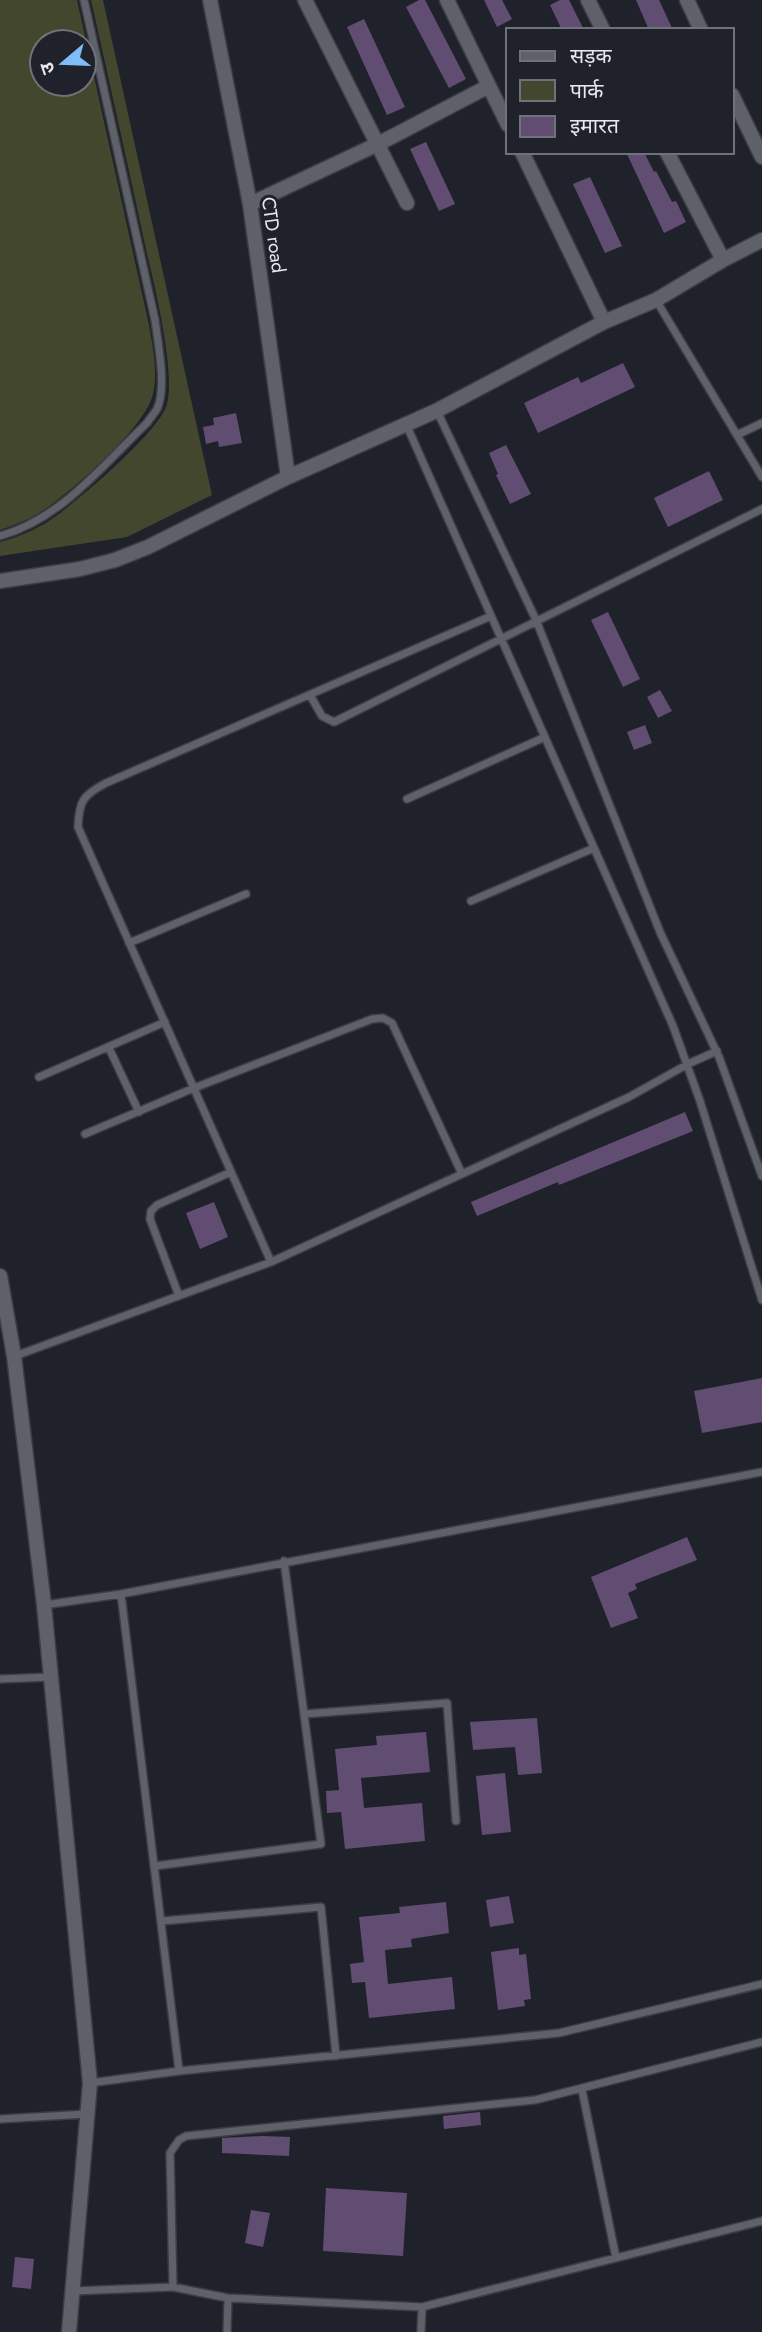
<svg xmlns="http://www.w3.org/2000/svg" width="762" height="2332" viewBox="0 0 762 2332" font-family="Jost,'Noto Sans Devanagari',sans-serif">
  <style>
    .green { fill: #42472d; fill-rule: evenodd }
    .building { fill: #614d71 }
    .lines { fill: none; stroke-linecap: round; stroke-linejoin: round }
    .service-casing { stroke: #3b3d43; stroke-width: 10 }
    .minor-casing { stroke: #3b3d43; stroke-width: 17 }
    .service { stroke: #5e606a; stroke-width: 7 }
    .minor { stroke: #5e606a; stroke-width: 14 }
    .labels { text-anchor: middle; stroke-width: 6; stroke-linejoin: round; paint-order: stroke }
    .street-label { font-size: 19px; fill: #e8e9ef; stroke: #20222b }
  </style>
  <rect width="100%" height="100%" fill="#20222b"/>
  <path class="green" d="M0,0H77L149,325C153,348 158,372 153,394C146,427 72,491 44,510C30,519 16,525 0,530ZM42,42H84V84H42Z
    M91,0H103L212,495L127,537L0,556V542C15,538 30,532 44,524C70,509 157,433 166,407C177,378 155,287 147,254C129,170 110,85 91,0Z"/>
  <path class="building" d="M419,0H425L466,79L449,88L406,7Z
    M484,0H502L512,19L497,27Z
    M560,0H569L584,30H562L550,5Z
    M636,0H659L673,30H649Z
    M364,19L405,107L387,115L347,27Z
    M426,142L455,204L439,211L410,149Z
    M626,152H644L654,172L656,171L672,202L676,201L686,222L664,233Z
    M590,177L622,246L605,253L573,184Z
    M623,363L635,387L538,433L524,403L578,377L581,383Z
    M236,413L242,443L219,447L218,441L206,444L203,427L214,425L213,418Z
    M506,445L531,494L510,504L496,475L498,474L489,453Z
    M709,471L723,500L668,527L654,498Z
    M608,612L640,679L623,687L591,620Z
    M660,690L672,711L658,718L647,697Z
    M645,725L652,743L634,750L627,732Z
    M685,1112L693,1131L559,1185L558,1182L477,1216L471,1202Z
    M214,1202L228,1237L200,1249L186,1213Z
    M762,1378V1422L702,1433L694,1391Z
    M687,1537L697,1560L635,1584L637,1589L628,1593L638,1618L611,1628L591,1577Z
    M537,1718L542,1773L518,1775L515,1747L473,1750L470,1722Z
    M426,1732L430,1772L361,1778L364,1808L422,1803L425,1841L345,1849L341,1812L327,1813L326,1791L339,1790L335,1749L377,1745L376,1736Z
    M505,1773L511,1832L482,1835L476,1776Z
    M509,1896L514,1923L490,1927L486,1900Z
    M446,1902L449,1933L411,1939L412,1947L385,1950L388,1984L452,1977L455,2009L369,2018L365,1982L352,1983L350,1964L364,1962L359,1917L400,1913L399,1907Z
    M519,1948V1955L526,1954L531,1999L524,2000L525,2006L498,2010L491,1952Z
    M480,2112L481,2125L444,2129L443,2116Z
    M262,2136L290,2137L289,2156L222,2153V2138Z
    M326,2188L407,2193L403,2256L323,2251Z
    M251,2210L270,2213L263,2247L245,2243Z
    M15,2257L34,2259L31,2289L12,2287Z"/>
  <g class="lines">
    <defs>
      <path id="service" d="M656,300L762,477
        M437,411L536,620L660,932L719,1057L762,1176
        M406,424L673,1026L700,1101L762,1300
        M737,435L762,423
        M0,536C61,519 103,465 147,423C150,418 154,414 157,409C167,388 158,343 155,320L84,0
        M310,695L322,716L334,722L762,509
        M407,799L545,737
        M471,901L594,848
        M129,943L246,894
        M109,1048L139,1112
        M39,1077L165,1022
        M85,1134L194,1088L372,1019L383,1018L392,1023L462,1174
        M271,1262L78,827C79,801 83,795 106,783L491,616
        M179,1296L150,1219L151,1211L157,1205L231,1172
        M15,1356L271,1262L629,1097L688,1064L717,1051
        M121,1594L179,2071
        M44,1605L121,1594L762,1472
        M0,1679L51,1677
        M305,1714L447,1703L456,1821
        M155,1866L321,1844L284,1561
        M162,1921L321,1907L336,2056
        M90,2083L179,2071L559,2033L762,1984
        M582,2090L616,2258
        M0,2119L87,2114
        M173,2287L170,2153L179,2140L186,2136L535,2100L762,2042
        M73,2291L173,2287L228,2298L422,2307L762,2221
        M227,2332L228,2298
        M421,2332L422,2307"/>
      <path id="minor" d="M210,0L250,204L288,477
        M305,0L407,203
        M447,0L508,125
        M588,0L603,30
        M687,0L701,30
        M732,95L762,157
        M522,152L604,322
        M667,152L723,260
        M250,204L378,144L489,86
        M0,581L80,569L115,560L148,547L288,477L436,411L604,322L656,300L723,260L762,240
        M0,1276L14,1356L44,1605L90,2083L69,2332"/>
    </defs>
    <use href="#service" class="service-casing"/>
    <use href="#minor" class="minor-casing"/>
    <use href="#service" class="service"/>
    <use href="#minor" class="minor"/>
  </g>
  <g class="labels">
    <g class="street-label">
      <text transform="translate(274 235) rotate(82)" y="7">CTD road</text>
    </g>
  </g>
  <rect x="506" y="28" width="228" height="126" fill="#20222b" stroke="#707279" stroke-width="2"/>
  <rect x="520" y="51" width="35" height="10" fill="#5e606a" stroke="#707279" stroke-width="2"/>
  <text x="570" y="63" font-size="21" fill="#e8e9ef">सड़क</text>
  <rect x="520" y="80" width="35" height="21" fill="#42472d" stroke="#707279" stroke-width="2"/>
  <text x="570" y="98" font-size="21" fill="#e8e9ef">पार्क</text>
  <rect x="520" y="116" width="35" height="21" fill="#614d71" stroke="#707279" stroke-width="2"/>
  <text x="570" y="133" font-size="21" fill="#e8e9ef">इमारत</text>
  <g transform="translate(63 63) rotate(251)"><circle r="33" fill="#20222b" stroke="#707279" stroke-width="2"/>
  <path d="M0-5L12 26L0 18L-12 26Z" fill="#81bcfa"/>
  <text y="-10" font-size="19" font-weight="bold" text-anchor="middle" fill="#e8e9ef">उ</text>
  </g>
</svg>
